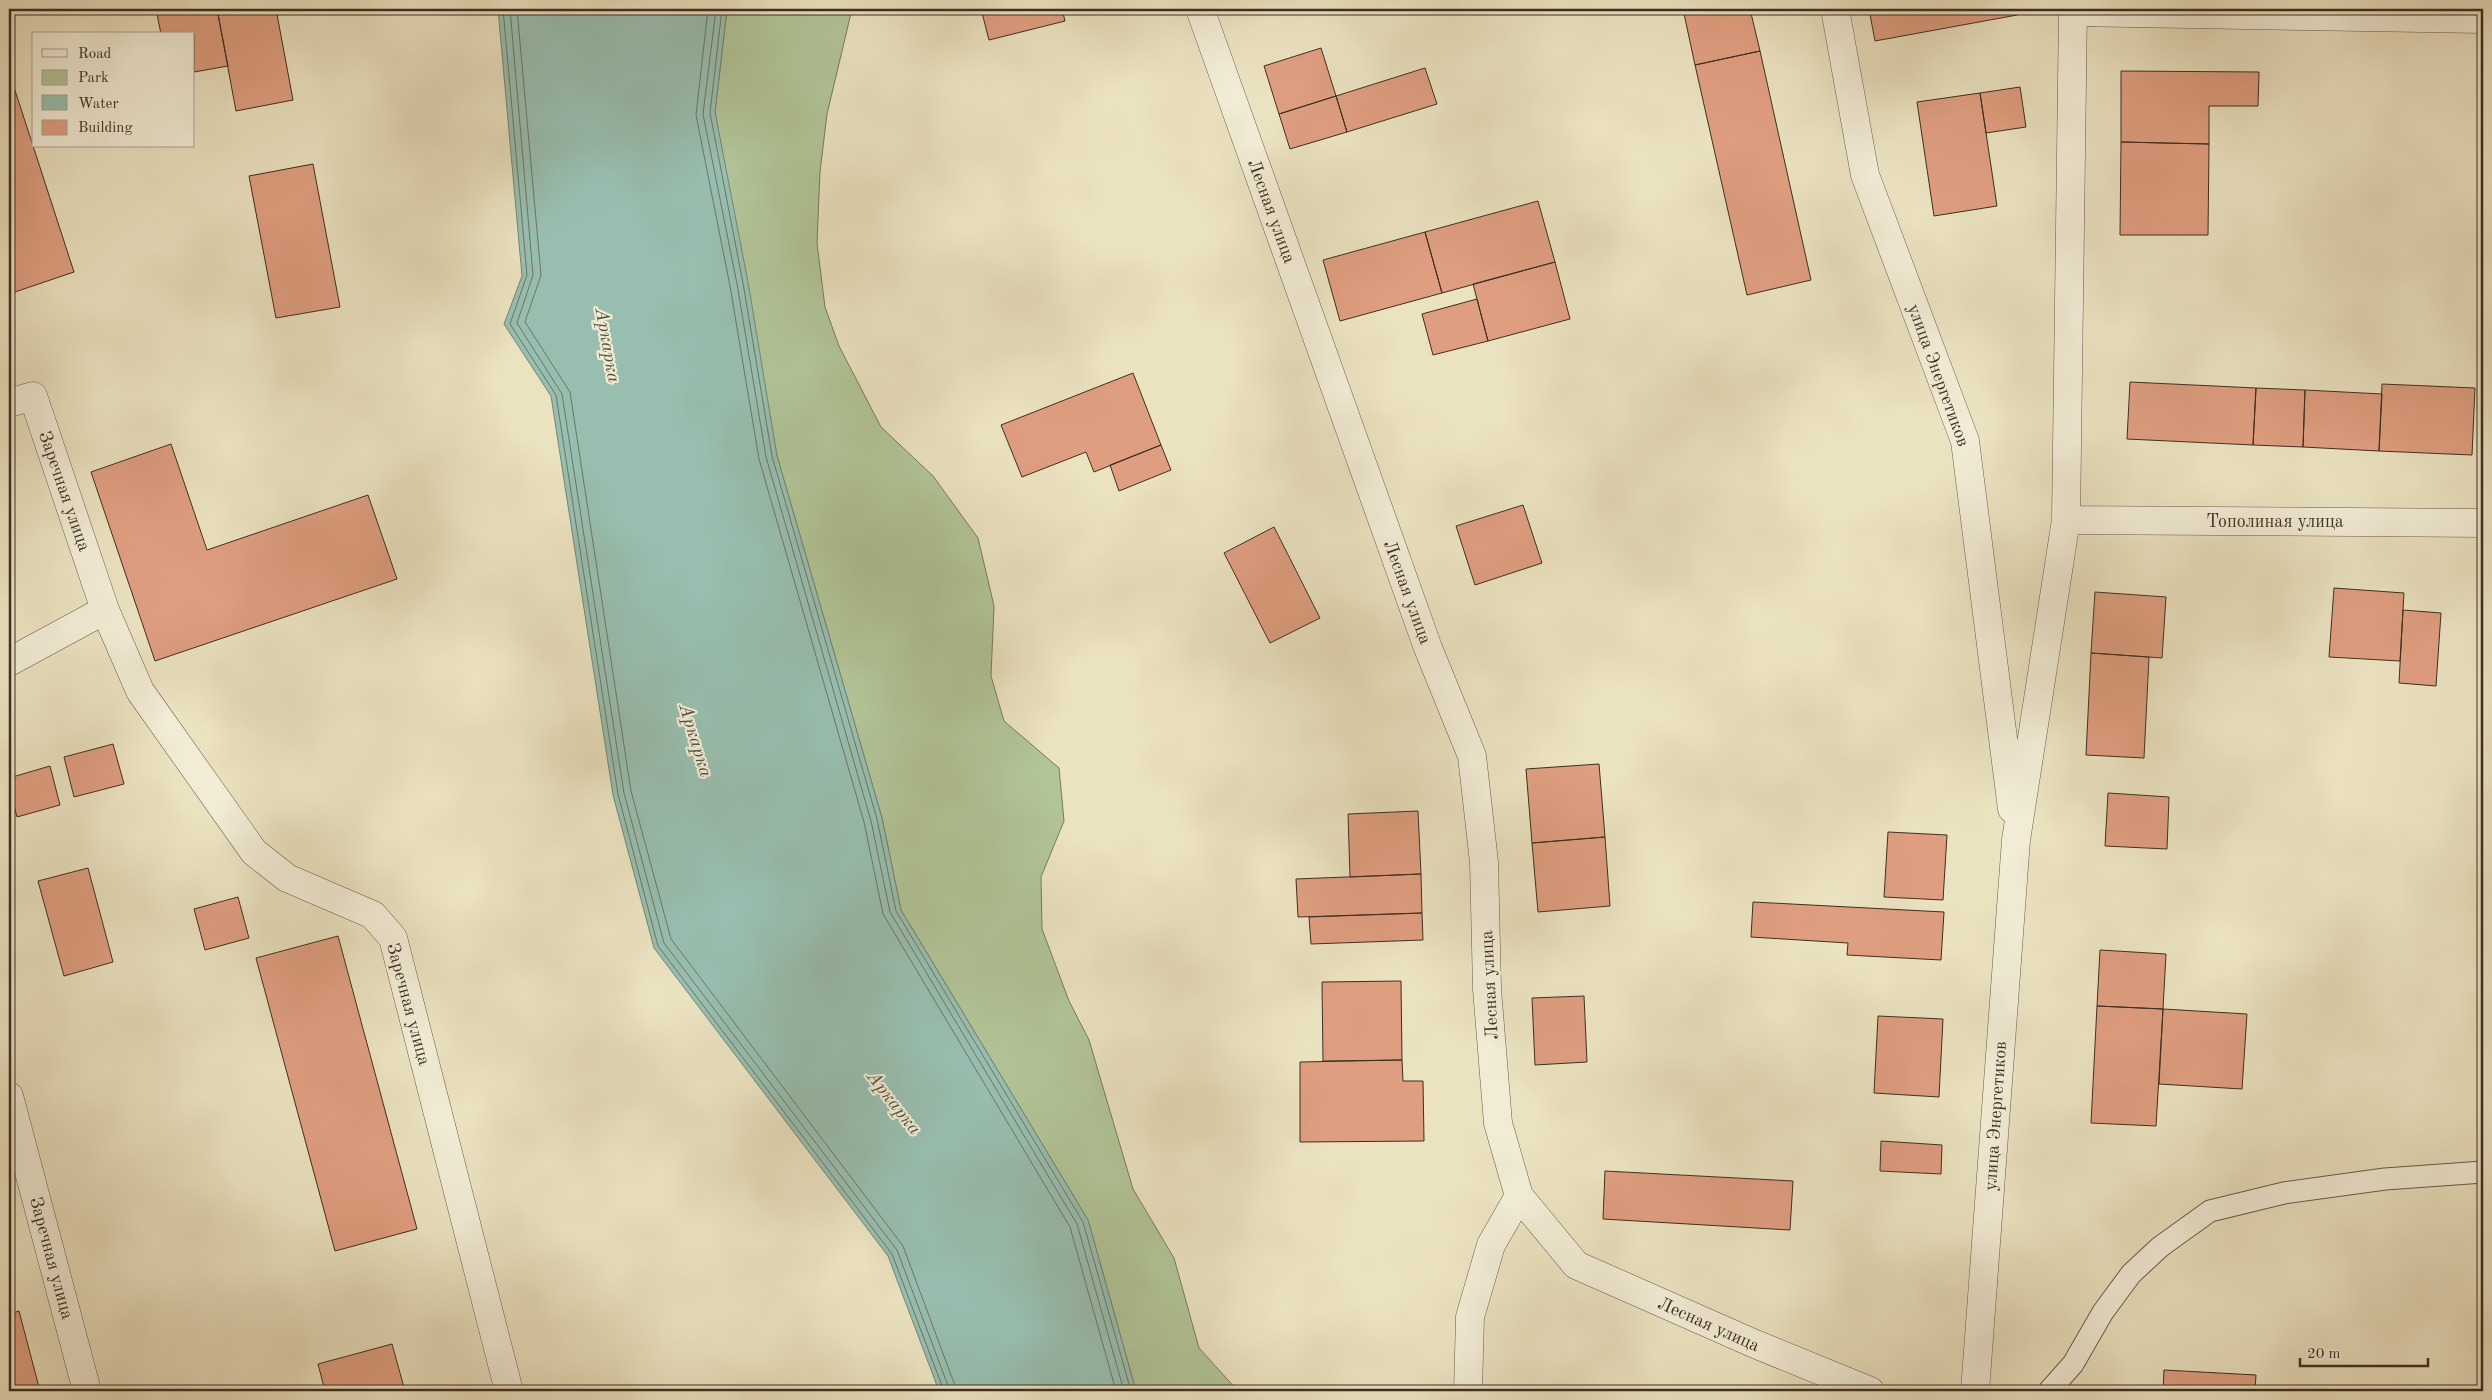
<svg xmlns="http://www.w3.org/2000/svg" width="2492" height="1400" viewBox="0 0 2492 1400" font-family="'Old Standard TT',serif">
  <style>
    .green { fill: #b1c497; stroke: #777a5c }
    .water { fill: #98beaf; stroke: #748576 }
    .lines { fill: none; stroke-linecap: round; stroke-linejoin: round }
    .shore { stroke: #6a7668; stroke-width: 1 }
    .building { fill: #df9e80; stroke: #3d2f21 }
    .service-casing { stroke: #685c49; stroke-width: 23 }
    .minor-casing { stroke: #685c49; stroke-width: 29 }
    .service { stroke: #f2ecd6; stroke-width: 21 }
    .minor { stroke: #f2ecd6; stroke-width: 28 }
    .labels { text-anchor: middle; stroke-width: 4.5; stroke-linejoin: round; paint-order: stroke }
    .street-label { font-size: 18px; fill: #3d2f21; stroke: #f2ecd6 }
    .water-label { font-size: 19px; font-style: italic; fill: #545344; stroke: #f2ecd6 }
  </style>
  <rect width="100%" height="100%" fill="#ebe2c0"/>
  <filter id="stains"><feTurbulence type="fractalNoise" baseFrequency=".004" numOctaves="4"/><feColorMatrix values="0 0 0 0 .2 0 0 0 0 .09 0 0 0 0 .02 0 0 0 .5 -.17"/></filter>
  <radialGradient id="worn" r=".72"><stop offset=".6" stop-color="#630" stop-opacity="0"/><stop offset="1" stop-color="#630" stop-opacity=".3"/></radialGradient>
  <path class="green" d="M727,9H852L827,114L820,172L817,243L825,307L839,346L881,427L933,476L978,538L994,606L991,676L1004,721L1059,768L1064,821L1041,877L1042,929L1069,1001L1089,1040L1133,1189L1174,1258L1199,1348L1238,1391H1136L1088,1220L901,910L882,818L777,456L715,112Z"/>
  <path class="water" d="M498,9H727L715,112L748,282L777,456L882,818L901,910L1088,1220L1136,1391H939L888,1256L654,948L613,795L551,396L504,324L522,276Z"/>
  <g class="lines">
    <path class="shore" d="M503,9L527,275L510,324L556,395L618,794L658,946L892,1254L944,1391
      M510,9L533,275L517,323L562,394L624,793L664,943L897,1250L950,1391
      M517,9L541,275L525,322L570,392L631,791L671,939L903,1246L957,1391
      M708,9L696,115L730,286L759,459L864,822L883,914L1070,1227L1116,1391
      M716,9L703,114L737,284L766,457L871,821L890,912L1077,1224L1124,1391
      M722,9L710,113L743,283L772,456L877,819L896,911L1083,1222L1131,1391"/>
  </g>
  <path class="building" d="M156,9H217L228,66L194,72V34H161Z
    M217,9H276L293,100L236,111Z
    M981,9H1062L1065,21L989,40Z
    M1683,9H1750L1760,51L1695,65Z
    M1869,9H2015L2017,15L1875,41Z
    M1321,48L1336,96L1279,114L1264,66Z
    M1760,51L1811,280L1747,295L1695,65Z
    M1425,68L1437,104L1347,132L1336,96Z
    M2121,71L2259,72L2258,106H2209V144L2121,142Z
    M9,72L74,272L9,294Z
    M2020,87L2026,127L1986,133L1980,93Z
    M1980,93L1997,206L1934,216L1917,102Z
    M1336,96L1347,132L1290,149L1279,114Z
    M2121,142L2209,144L2208,235H2120Z
    M313,164L340,307L276,318L249,176Z
    M1538,201L1555,262L1442,293L1425,232Z
    M1425,232L1442,293L1340,321L1323,260Z
    M1555,262L1570,319L1488,341L1473,284Z
    M1477,299L1488,341L1433,355L1422,314Z
    M1133,373L1161,445L1094,472L1086,452L1022,477L1001,425Z
    M2130,382L2256,388L2253,445L2127,439Z
    M2382,384L2475,388L2472,455L2379,451Z
    M2256,388L2305,390L2303,447L2253,445Z
    M2305,390L2382,394L2379,451L2303,447Z
    M171,444L207,550L368,495L397,579L155,661L91,472Z
    M1161,445L1171,470L1119,491L1110,465Z
    M1523,505L1542,563L1475,585L1456,526Z
    M1274,527L1320,618L1270,643L1224,553Z
    M2334,588L2404,593L2400,661L2329,657Z
    M2095,592L2166,597L2162,658L2091,653Z
    M2403,610L2441,613L2436,686L2399,683Z
    M2091,653L2149,657L2144,758L2086,755Z
    M113,744L124,784L74,797L64,757Z
    M1599,764L1605,837L1532,843L1526,769Z
    M50,766L60,805L17,817L9,787V778Z
    M2108,793L2169,797L2167,849L2105,846Z
    M1418,811L1421,874L1350,877L1348,814Z
    M1888,832L1947,835L1943,900L1884,897Z
    M1605,837L1610,906L1538,912L1532,843Z
    M88,868L113,962L64,976L38,881Z
    M1421,874L1422,913L1298,917L1296,879Z
    M238,897L249,938L205,950L194,909Z
    M1753,902L1944,912L1941,960L1847,955L1848,943L1751,937Z
    M1422,913L1423,940L1311,944L1309,917Z
    M338,936L417,1229L335,1251L256,958Z
    M2100,950L2166,954L2163,1009L2097,1006Z
    M1401,981L1402,1060L1323,1061L1322,982Z
    M1584,996L1587,1062L1535,1065L1532,998Z
    M2097,1006L2163,1009L2156,1126L2091,1123Z
    M2163,1009L2247,1014L2242,1089L2159,1084Z
    M1878,1016L1943,1019L1939,1097L1874,1093Z
    M1402,1060L1403,1081H1423L1424,1141L1300,1142V1062Z
    M1881,1141L1942,1145L1941,1174L1880,1171Z
    M1605,1171L1793,1181L1790,1230L1603,1219Z
    M19,1311L40,1391H9V1314Z
    M392,1344L405,1391H325L318,1364Z
    M2164,1370L2256,1375L2255,1391H2163Z"/>
  <g class="lines">
    <defs>
      <path id="service" d="M2049,1391L2073,1364L2103,1312L2131,1274L2160,1247L2210,1211L2284,1193L2385,1179L2483,1172"/>
      <path id="minor" d="M1200,9L1428,648L1472,756L1484,862L1487,989L1498,1123L1519,1196L1576,1265L1755,1344L1870,1391
        M1835,9L1865,175L1965,441L2012,809
        M2073,12L2483,19
        M9,403L33,396L105,610L140,691L254,852L287,878L373,915L393,938L509,1391
        M2066,520L2483,523
        M9,662L105,610
        M9,1096L87,1391
        M1468,1391L1470,1317L1491,1245L1519,1196
        M1975,1391L2016,840L2066,520L2073,9"/>
    </defs>
    <use href="#service" class="service-casing"/>
    <use href="#minor" class="minor-casing"/>
    <use href="#service" class="service"/>
    <use href="#minor" class="minor"/>
  </g>
  <g class="labels">
    <g class="street-label">
      <text transform="translate(1272 211) rotate(70)" y="6">Лесная улица</text>
      <text transform="translate(1939 375) rotate(70)" y="6">улица Энергетиков</text>
      <text transform="translate(65 491) rotate(71)" y="6">Заречная улица</text>
      <text x="2275" y="527">Тополиная улица</text>
      <text transform="translate(1408 592) rotate(70)" y="6">Лесная улица</text>
      <text transform="translate(1489 985) rotate(-93)" y="6">Лесная улица</text>
      <text transform="translate(409 1004) rotate(75)" y="6">Заречная улица</text>
      <text transform="translate(1995 1116) rotate(-86)" y="6">улица Энергетиков</text>
      <text transform="translate(52 1258) rotate(75)" y="6">Заречная улица</text>
      <text transform="translate(1709 1324) rotate(24)" y="6">Лесная улица</text>
    </g>
    <g class="water-label">
      <text transform="translate(609 345) rotate(80)" y="7">Аркарка</text>
      <text transform="translate(697 740) rotate(73)" y="7">Аркарка</text>
      <text transform="translate(895 1102) rotate(52)" y="7">Аркарка</text>
    </g>
  </g>
  <rect width="2492" height="1400" fill="none" stroke="#ebe2c0" stroke-width="30"/>
  <rect x="10" y="10" width="2472" height="1380" fill="none" stroke="#3d2f21" stroke-width="2.5"/>
  <rect x="15" y="15" width="2462" height="1370" fill="none" stroke="#3d2f21"/>
  <rect x="32" y="32" width="162" height="115" fill="#f2ecd6" stroke="#aaa08e"/>
  <rect x="42" y="49" width="25" height="8" fill="#f2ecd6" stroke="#aaa08e"/>
  <text x="78" y="58" font-size="15" fill="#3d2f21">Road</text>
  <rect x="42" y="70" width="25" height="15" fill="#b1c497" stroke="#aaa08e"/>
  <text x="78" y="82" font-size="15" fill="#3d2f21">Park</text>
  <rect x="42" y="95" width="25" height="15" fill="#98beaf" stroke="#aaa08e"/>
  <text x="78" y="108" font-size="15" fill="#3d2f21">Water</text>
  <rect x="42" y="120" width="25" height="15" fill="#df9e80" stroke="#aaa08e"/>
  <text x="78" y="132" font-size="15" fill="#3d2f21">Building</text>
  <path d="M2300 1358v8h128v-8" fill="none" stroke="#3d2f21" stroke-width="2.5"/>
  <text x="2307" y="1358" font-size="15" fill="#3d2f21" stroke="#f2ecd6" stroke-width="4" paint-order="stroke">20 m</text>
  <rect width="100%" height="100%" filter="url(#stains)"/>
  <rect width="100%" height="100%" fill="url(#worn)"/>
</svg>
